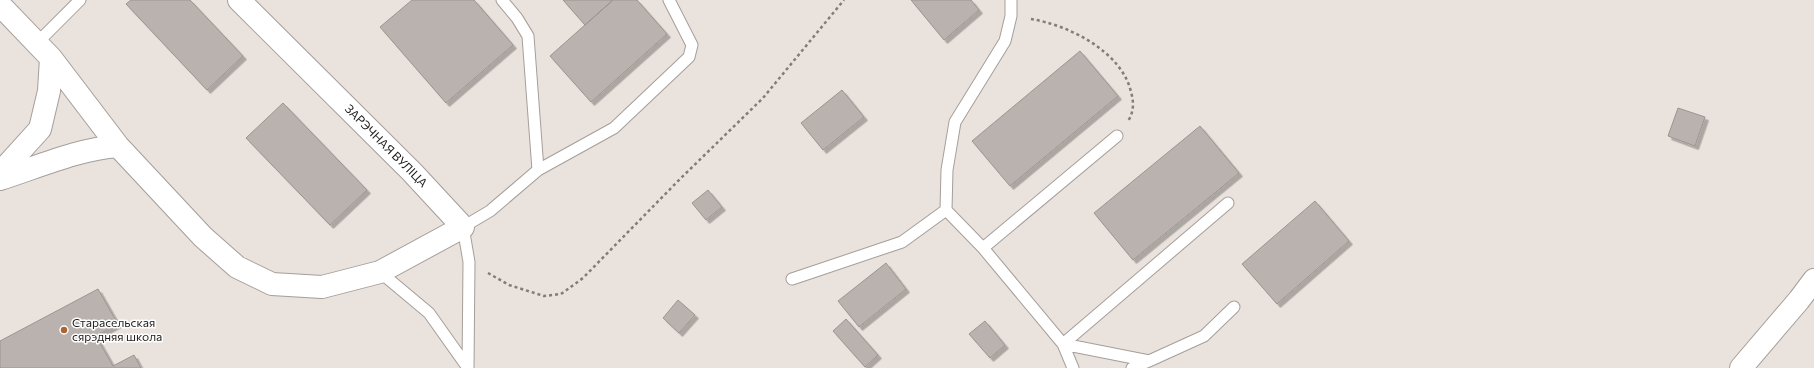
<svg xmlns="http://www.w3.org/2000/svg" width="1814" height="368" viewBox="0 0 1814 368" font-family="Commissioner,sans-serif">
  <style>
    .building { fill: #b9b2ae; stroke: #9b9591; filter: url(#shadow) }
    .lines { fill: none; stroke-linecap: round; stroke-linejoin: round }
    .lane-casing { stroke: #a59e9a; stroke-width: 13 }
    .street-casing { stroke: #a59e9a; stroke-width: 24 }
    .secondary-casing { stroke: #a59e9a; stroke-width: 24 }
    .path { stroke: #827d7a; stroke-width: 2.5; stroke-dasharray: 3 3; stroke-linecap: butt }
    .lane { stroke: #fff; stroke-width: 11 }
    .street { stroke: #fff; stroke-width: 22 }
    .secondary { stroke: #fff; stroke-width: 22 }
    .poi-dot { fill: #a96634; stroke: #fff; stroke-width: 1.5 }
    .labels { text-anchor: middle; stroke-width: 3; stroke-linejoin: round; paint-order: stroke }
    .street-label { font-size: 12px; fill: #1d1a19; stroke: #fff }
    .poi-label { font-size: 12px; fill: #1d1a19; stroke: #fff; text-anchor: start }
  </style>
  <defs>
    <filter id="shadow"><feDropShadow dx="3.5" dy="3.5" stdDeviation="0" flood-color="#0004"/></filter>
  </defs>
  <rect width="100%" height="100%" fill="#e9e2dd"/>
  <path class="building" d="M131,0H190L243,56L207,90L126,4Z
    M412,0H474L513,45L446,103L380,27Z
    M563,0H613L585,25Z
    M613,0H637L667,34L591,102L550,56Z
    M911,0H971L979,10L944,40Z
    M1080,51L1118,96L1010,186L972,141Z
    M842,90L864,117L823,150L801,123Z
    M283,103L367,190L330,225L246,138Z
    M1678,108L1705,117L1695,146L1668,136Z
    M1200,126L1239,173L1133,260L1094,213Z
    M708,190L722,207L706,220L692,203Z
    M1315,201L1349,241L1277,304L1242,264Z
    M886,263L906,289L859,327L838,301Z
    M98,289L118,324L96,336L113,366L134,355L141,368H0V341Z
    M678,300L695,315L679,333L663,318Z
    M846,319L878,355L865,367L833,331Z
    M985,321L1005,345L990,358L969,334Z"/>
  <g class="lines">
    <defs>
      <path id="lane" d="M1011,0V16L1005,41L955,122L947,170L946,210L983,248L1063,344L1073,368
        M37,43L80,0
        M538,170L614,128L689,57L692,45L669,0
        M983,248L1117,136
        M380,272L429,313L468,368
        M792,279L902,242L946,210
        M1063,344L1228,203
        M1063,344L1149,361L1204,336L1234,307
        M468,368L469,262L463,227L490,211L538,170L528,36L517,18L502,0
        M1132,368L1149,361"/>
      <path id="street" d="M0,5L51,58L118,146L203,237L237,267L272,284L322,287L380,272L463,227L412,172L239,0
        M0,173L40,129L49,91L51,58
        M0,179C38,167 78,149 118,146"/>
      <path id="secondary" d="M1741,368L1799,300L1814,280"/>
    </defs>
    <use href="#lane" class="lane-casing"/>
    <use href="#street" class="street-casing"/>
    <use href="#secondary" class="secondary-casing"/>
    <path class="path" d="M1031,19C1069,25 1122,52 1131,92C1134,102 1134,112 1128,121
      M488,273L509,285L544,296L561,294L583,278L680,179L763,98L844,0"/>
    <use href="#lane" class="lane"/>
    <use href="#street" class="street"/>
    <use href="#secondary" class="secondary"/>
  </g>
  <circle class="poi-dot" cx="64" cy="330" r="4"/>
  <g class="labels">
    <g class="street-label">
      <text transform="translate(386 146) rotate(45)" y="4">ЗАРЭЧНАЯ ВУЛІЦА</text>
    </g>
    <g class="poi-label">
      <text x="72" y="327">Старасельская<tspan x="72" dy="14">сярэдняя школа</tspan></text>
    </g>
  </g>
</svg>
